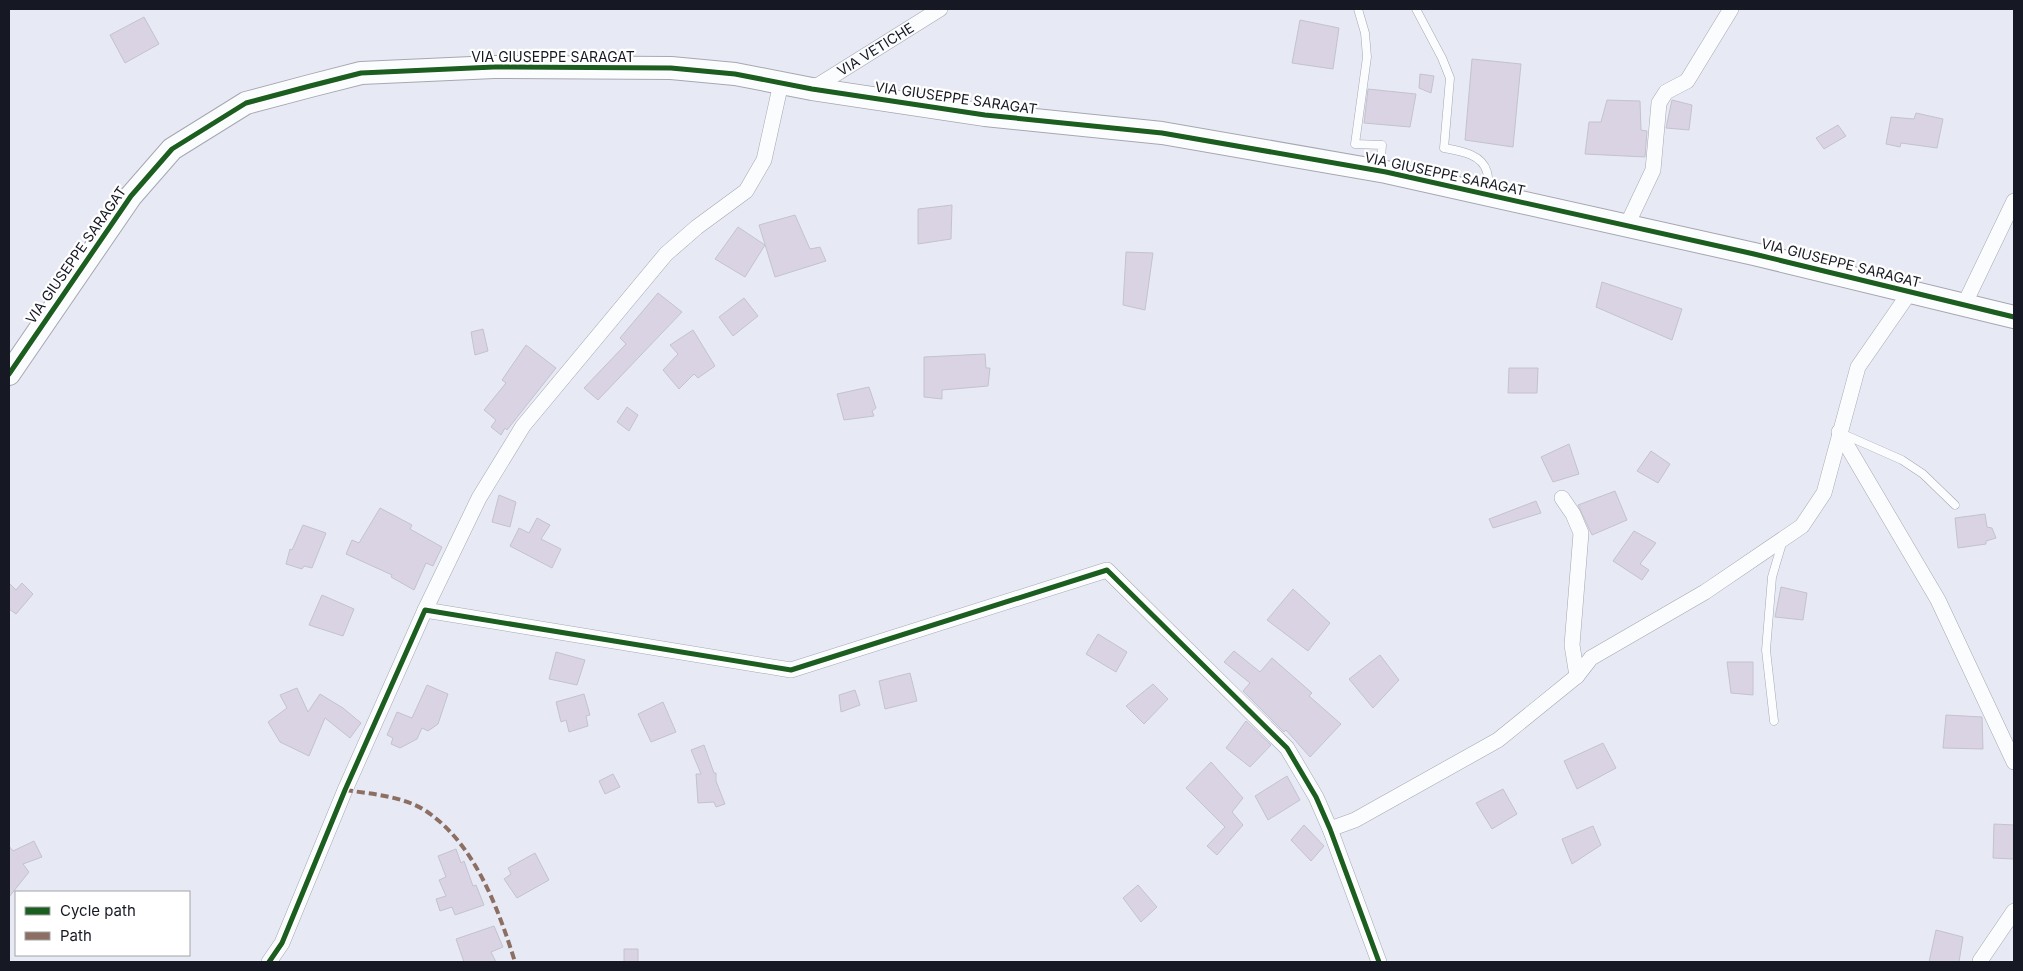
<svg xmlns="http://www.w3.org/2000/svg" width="2023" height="971" viewBox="0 0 2023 971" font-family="Inter,sans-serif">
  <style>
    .building { fill: #d9d3e4; stroke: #c4c2cd }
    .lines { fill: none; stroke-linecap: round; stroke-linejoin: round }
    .lane-casing { stroke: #a6a7b1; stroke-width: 9 }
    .street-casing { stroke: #a6a7b1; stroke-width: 16 }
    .secondary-casing { stroke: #a6a7b1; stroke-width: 24 }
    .lane { stroke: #fbfcfd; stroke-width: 8 }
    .street { stroke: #fbfcfd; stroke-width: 15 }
    .secondary { stroke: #fbfcfd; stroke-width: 22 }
    .quiet { stroke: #8d6e63; stroke-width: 4; stroke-dasharray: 8 4; stroke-linecap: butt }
    .cycleway-casing { stroke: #fff; stroke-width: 8 }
    .cycleway { stroke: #1b5e20; stroke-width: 5 }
    .labels { text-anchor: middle; stroke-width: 4.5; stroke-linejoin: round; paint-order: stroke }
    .street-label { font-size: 14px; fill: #161823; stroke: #fff }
  </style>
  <rect width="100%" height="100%" fill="#e7eaf4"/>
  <path class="building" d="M144,17L159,44L125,63L110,35Z
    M1300,20L1339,28L1333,69L1292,63Z
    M1472,59L1521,64L1513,147L1465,140Z
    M1420,74L1434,76L1431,93L1419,88Z
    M1368,89L1416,94L1410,127L1364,123Z
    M1607,100L1640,101L1641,130L1647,131L1645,157L1585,154L1589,122H1601Z
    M1672,100L1692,105L1689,130L1666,128Z
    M1916,113L1943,119L1937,148L1901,143L1900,147L1886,144L1891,117L1914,119Z
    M1838,125L1846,136L1824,149L1816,138Z
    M952,205L951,239L918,244V209Z
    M795,215L810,249L820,247L826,261L775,277L759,225Z
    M738,227L765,245L745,277L715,259Z
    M1126,252L1153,253L1145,310L1123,305Z
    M1602,282L1682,309L1672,340L1596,307Z
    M658,293L682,312L598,400L584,388L626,344L620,338Z
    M744,298L758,316L733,336L719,317Z
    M483,329L488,351L475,355L471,332Z
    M693,330L715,366L698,378L694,374L679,389L663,370L678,354L670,345Z
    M526,345L556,368L507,430L505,428L501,435L491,427L496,420L484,410L506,383L502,380Z
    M985,354L986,368H990L988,386L942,390V399L924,397V357Z
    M1509,368H1538L1537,393H1508Z
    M869,387L876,408L872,411L874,416L844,420L837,394Z
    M627,407L638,415L629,431L617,422Z
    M1569,444L1579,474L1553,482L1541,457Z
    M1651,451L1670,464L1658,483L1637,471Z
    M1615,491L1627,520L1592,535L1578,505Z
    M499,495L516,502L510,527L492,522Z
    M1536,501L1541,513L1493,528L1489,519Z
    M380,508L412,525L410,529L442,547L433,566L426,563L414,590L391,577L392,575L346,554L352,540L359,543Z
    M1985,514L1987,527L1992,528L1996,538L1986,541V544L1958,548L1955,518Z
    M537,518L550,525L541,539L561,549L552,568L510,546L519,528L529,533Z
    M303,525L326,533L312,568L304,566L302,569L286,564L290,549L292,550Z
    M1634,531L1656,543L1640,564L1649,570L1642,580L1613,561Z
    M9,583L16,590L22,583L33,594L16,614L9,609Z
    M1781,587L1807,593L1803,620L1775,617Z
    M1293,589L1330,623L1308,651L1267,620Z
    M322,595L354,609L343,636L309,625Z
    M1098,634L1127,652L1116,672L1086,654Z
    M1234,651L1260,672L1272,658L1312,693L1309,696L1341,724L1310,757L1286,730L1284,732L1243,691L1250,683L1224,662Z
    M556,652L585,660L577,685L549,679Z
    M1380,655L1399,680L1373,708L1349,679Z
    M1727,662H1753V695L1731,693Z
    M910,673L917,701L885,709L879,681Z
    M1153,684L1168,699L1144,724L1126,706Z
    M427,685L448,694L438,724L428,731L422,728L417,739L400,748L391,744L393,738L387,735L397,712L412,718Z
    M297,688L308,712L320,694L343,708L361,723L350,738L325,718L309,756L280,742L268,722L287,708L280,695Z
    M855,690L860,705L841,712L839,695Z
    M584,694L590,715L586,716L588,726L569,732L566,720L561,722L556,702Z
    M663,702L676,732L651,742L638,714Z
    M1946,715L1982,717L1983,749L1943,748Z
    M1246,721L1271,745L1250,767L1226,748Z
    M1603,743L1616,768L1577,789L1564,761Z
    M704,745L714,773H716V781L725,804L716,807L714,802L698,803L696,774H701L691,750Z
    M1211,762L1243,798L1232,812L1243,825L1217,855L1207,846L1225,827L1186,788Z
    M613,774L620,787L605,794L599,781Z
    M1287,776L1300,800L1268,820L1255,796Z
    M1503,789L1517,814L1492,829L1476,803Z
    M1994,824L2014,825V859L1993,858Z
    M1304,825L1324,846L1311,861L1291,840Z
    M1593,826L1601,845L1572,864L1562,839Z
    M34,841L42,857L23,864L29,872L9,897V846L13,851Z
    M456,849L461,863L464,861L473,886L476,885L484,905L455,915L452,907L440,911L436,899L446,896L439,880L446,877L438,856Z
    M535,853L549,880L517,898L504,879L511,874L508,868Z
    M1138,885L1157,907L1141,922L1123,898Z
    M494,926L503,947L491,952L496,962H464L456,939Z
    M1936,930L1963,937L1959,962H1929Z
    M624,949H638V962H624Z"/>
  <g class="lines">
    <defs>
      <path id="lane" d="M1358,9L1365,33L1367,57L1355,144L1382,145L1380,169
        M1416,9L1442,58L1450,78L1444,148C1460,151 1482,154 1487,172C1489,178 1488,187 1488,192
        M1843,434L1902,460L1923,474L1955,505
        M1774,721L1766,650L1772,577L1783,540"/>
      <g id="street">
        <path id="s1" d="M812,89L940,9"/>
        <path d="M1627,225L1653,170L1659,103L1666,92L1687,81L1731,9"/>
        <path d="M1964,305L2014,201"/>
        <path d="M1839,432L1938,600L2014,762"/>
        <path d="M1562,498L1573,514L1581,533L1572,645L1577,676"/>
        <path d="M425,610L479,498L523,426L666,254L697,227L746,191L764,160L781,83"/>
        <path d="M1330,829L1355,820L1498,740L1577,676L1591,658L1705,592L1802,526L1824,493L1858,367L1910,292"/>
        <path d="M1980,961L2014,911"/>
        <path d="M269,962L282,943L345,790L425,610L791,670L1107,570L1287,748L1316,797L1330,829L1379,962"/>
      </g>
      <path id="secondary" d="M9,374L131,196L172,149L246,103L310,86L361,73L494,67L671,68L735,74L812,89L985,115L1162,133L1386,172L1754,254L2014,317"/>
    </defs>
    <use href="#lane" class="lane-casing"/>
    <use href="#street" class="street-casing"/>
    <use href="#secondary" class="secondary-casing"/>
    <use href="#lane" class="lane"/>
    <use href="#street" class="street"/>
    <use href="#secondary" class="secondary"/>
    <path class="quiet" d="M345,790C372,794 403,796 426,811C475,844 498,908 515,962"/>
    <defs>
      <path id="cycleway" d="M9,374L131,196L172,149L246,103L310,86L361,73L494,67L671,68L735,74L812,89L985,115L1162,133L1386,172L1754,254L2014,317
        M269,962L282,943L345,790L425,610L791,670L1107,570L1287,748L1316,797L1330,829L1379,962"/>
    </defs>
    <use href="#cycleway" class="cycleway-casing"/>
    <use href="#cycleway" class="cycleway"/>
  </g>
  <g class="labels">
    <g class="street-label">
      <text dy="5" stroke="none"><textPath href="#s1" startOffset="75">VIA VETICHE</textPath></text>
      <text x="553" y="62">VIA GIUSEPPE SARAGAT</text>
      <text transform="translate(956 98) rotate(8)" y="5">VIA GIUSEPPE SARAGAT</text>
      <text transform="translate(1445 174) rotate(12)" y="5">VIA GIUSEPPE SARAGAT</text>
      <text transform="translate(76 255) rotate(-55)" y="5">VIA GIUSEPPE SARAGAT</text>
      <text transform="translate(1841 263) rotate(14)" y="5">VIA GIUSEPPE SARAGAT</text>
    </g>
  </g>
  <rect width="2023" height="971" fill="none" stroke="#161823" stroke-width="20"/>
  <rect x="15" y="891" width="175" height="65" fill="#ffffff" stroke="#a2a3a7"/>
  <rect x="25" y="907" width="25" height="8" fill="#1b5e20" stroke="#a2a3a7"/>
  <text x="60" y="916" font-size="15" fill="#161823">Cycle path</text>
  <rect x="25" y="932" width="25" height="8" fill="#8d6e63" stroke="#a2a3a7"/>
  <text x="60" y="941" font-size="15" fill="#161823">Path</text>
</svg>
